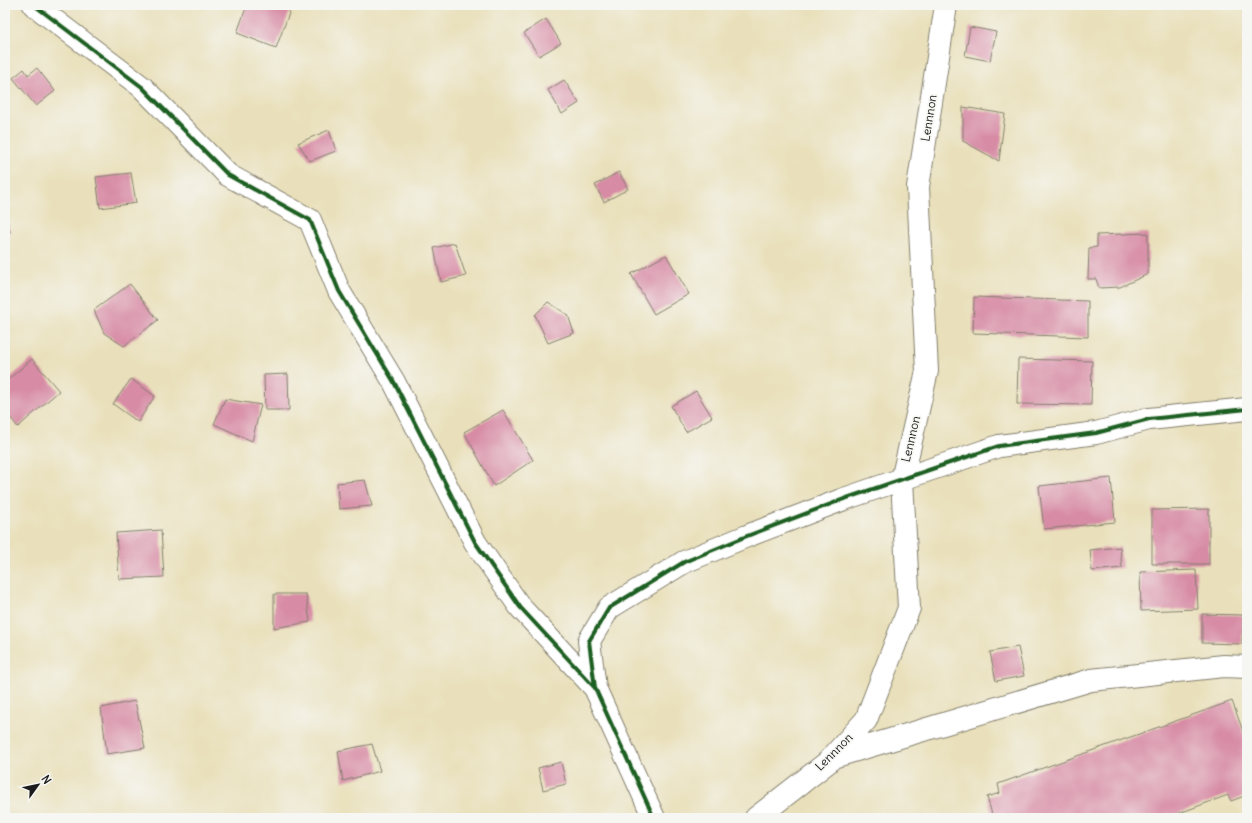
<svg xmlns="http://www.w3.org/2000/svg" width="1252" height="823" viewBox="0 0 1252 823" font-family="Delius,sans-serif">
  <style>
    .building { fill: #d78ba5 }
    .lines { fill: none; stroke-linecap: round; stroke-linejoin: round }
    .minor-casing { stroke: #827e6c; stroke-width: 24 }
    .minor { stroke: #fff; stroke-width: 22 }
    .cycleway-casing { stroke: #f6f6f2; stroke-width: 6 }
    .cycleway { stroke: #1b5e20; stroke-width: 4 }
    .labels { text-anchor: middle; stroke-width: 3.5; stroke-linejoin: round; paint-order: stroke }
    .street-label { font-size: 12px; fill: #1c1c1c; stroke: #f6f6f2 }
  </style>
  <rect width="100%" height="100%" fill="#f6f6f2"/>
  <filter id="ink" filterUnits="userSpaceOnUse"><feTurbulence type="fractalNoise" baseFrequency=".025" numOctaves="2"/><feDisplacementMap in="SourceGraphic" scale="8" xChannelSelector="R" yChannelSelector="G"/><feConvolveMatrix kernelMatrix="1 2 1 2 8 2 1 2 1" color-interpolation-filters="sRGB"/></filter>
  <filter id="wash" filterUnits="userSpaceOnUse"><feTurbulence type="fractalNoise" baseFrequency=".012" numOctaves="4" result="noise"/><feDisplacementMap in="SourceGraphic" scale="16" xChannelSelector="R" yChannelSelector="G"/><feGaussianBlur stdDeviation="0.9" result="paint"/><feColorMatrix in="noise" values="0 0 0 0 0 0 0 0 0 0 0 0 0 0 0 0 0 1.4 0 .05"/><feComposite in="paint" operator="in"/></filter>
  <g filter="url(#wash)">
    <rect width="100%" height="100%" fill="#e9e0bb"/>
    <g id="blocks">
      <path class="building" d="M247,5H282L291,8L276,48L237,33Z
        M546,19L561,43L539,56L524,33Z
        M970,27L996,32L990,61L965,56Z
        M37,68L55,91L36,106L13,78L24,69L28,75Z
        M564,80L579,103L562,114L548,90Z
        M963,107L1005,114L999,161L963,141Z
        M329,130L336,151L310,161L298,143Z
        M619,172L628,189L604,202L595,185Z
        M131,173L136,203L100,208L96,177Z
        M5,213L10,232L5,233Z
        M1148,233V274L1120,287L1099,288L1096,279H1088L1089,248L1097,247V235Z
        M455,243L466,276L441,282L434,248Z
        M666,255L689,294L654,314L631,274Z
        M130,284L158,320L124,346L104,333L94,310Z
        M974,297L1088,301V337L973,333Z
        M548,302L568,315L574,333L548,343L535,315Z
        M32,359L59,391L18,427L5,411V382Z
        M1018,359L1092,361L1091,405L1017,404Z
        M288,374L289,410H265L264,375Z
        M131,379L155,396L138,422L113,404Z
        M696,391L712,417L686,432L671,406Z
        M225,399L261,405L252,441L214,424Z
        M503,410L533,460L494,486L464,432Z
        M1111,478L1115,522L1044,529L1039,486Z
        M365,480L372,506L339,509L337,483Z
        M1209,509V564H1152V510Z
        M161,530L164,577L119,579L116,533Z
        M1120,547L1122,568L1092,571L1090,550Z
        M1196,570L1198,609L1141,611L1140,572Z
        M274,594H306L310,622L274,628Z
        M1202,614L1243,615L1242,644L1202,643Z
        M1018,647L1024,676L996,681L990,652Z
        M135,701L145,748L107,754L101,708Z
        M1232,701L1247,742V795L1231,801L1228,795L1166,818H993L987,797L1000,793L998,784Z
        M372,744L380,771L343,781L338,751Z
        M561,762L566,784L543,790L538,768Z"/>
    </g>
  </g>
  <g filter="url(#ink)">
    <use href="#blocks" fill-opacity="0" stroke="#827e6c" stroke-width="1"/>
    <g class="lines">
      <defs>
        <path id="minor" d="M34,5L142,87L228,175L310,220L339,291L394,382L475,542L520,607L595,688
          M833,757L1091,680L1224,666L1247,667
          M654,818L595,688L589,641L609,608L684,562L747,536L844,499L999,446L1096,433L1149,419L1247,409
          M756,818L828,762L866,720L909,608L902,480L927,371L918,187L946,5"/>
      </defs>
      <use href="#minor" class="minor-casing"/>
      <use href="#minor" class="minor"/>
      <defs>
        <path id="cycleway" d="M34,5L142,87L228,175L310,220L339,291L394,382L475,542L520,607L595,688
          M654,818L595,688L589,641L609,608L684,562L747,536L844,499L999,446L1096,433L1149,419L1247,409"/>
      </defs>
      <use href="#cycleway" class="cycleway-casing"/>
      <use href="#cycleway" class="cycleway"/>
    </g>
  </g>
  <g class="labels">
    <g class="street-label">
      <text transform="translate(929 118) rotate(-81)" y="4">Lennnon</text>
      <text transform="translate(911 439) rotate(-77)" y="4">Lennnon</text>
      <text transform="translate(834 752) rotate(-45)" y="4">Lennnon</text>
    </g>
  </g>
  <rect width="1252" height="823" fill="none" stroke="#f6f6f2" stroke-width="20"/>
  <g transform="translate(38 785) rotate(57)" stroke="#f6f6f2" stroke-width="3" paint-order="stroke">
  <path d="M0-3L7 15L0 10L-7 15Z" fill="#1c1c1c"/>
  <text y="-6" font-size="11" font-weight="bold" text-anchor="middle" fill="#1c1c1c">N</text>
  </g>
</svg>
